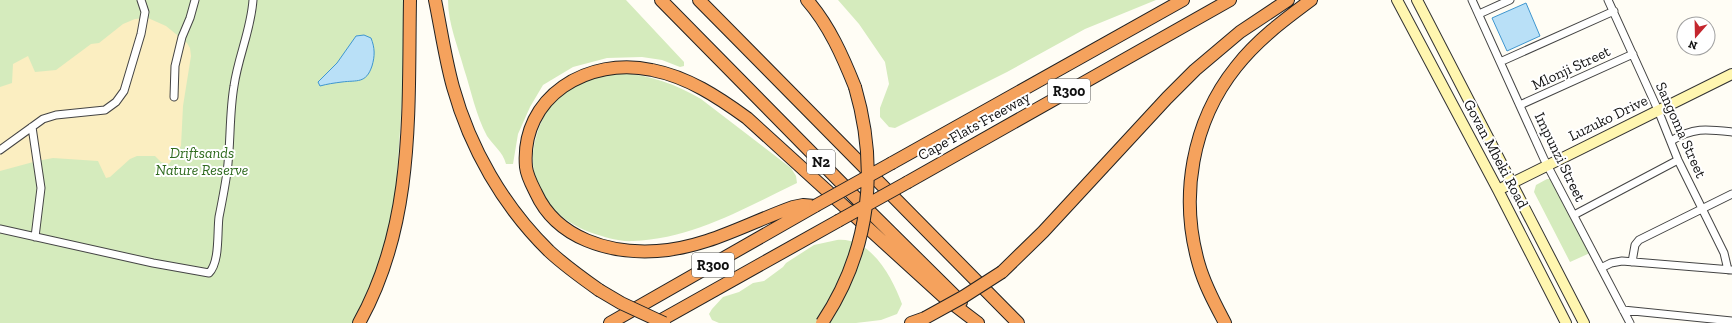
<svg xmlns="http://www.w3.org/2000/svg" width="1732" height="323" font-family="'Zilla Slab',serif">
  <rect width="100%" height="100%" fill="#fffdf5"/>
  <!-- green -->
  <path fill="#d5ebbd" d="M0,0H404V66L394,226L358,323H0Z
    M448,0H626L684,62V66L680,67L662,60L642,57L607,58L573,67L543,85L530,107L518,134L513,164H506C503,152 493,145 487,136C476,116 471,90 464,69C458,46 448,24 448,0Z
    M838,0H1156L1085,29L1007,72L895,128L889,127L880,117V108L889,84L885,62L859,24Z
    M621,73C650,75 676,84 701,99L791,168L796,176L797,183C745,208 692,239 633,241C619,242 605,237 592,233C549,217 522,180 537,134C541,120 549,105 560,95C576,81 600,75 621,73Z
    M1547,179H1552L1590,253L1570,262L1534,192L1536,185Z
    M837,240C871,237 892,277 902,304L897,314L881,320L856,323H719L712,320L709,314L712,309L723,297L739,292L753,283L764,281L783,267L786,263L814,245Z"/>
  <!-- sand -->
  <path fill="#fbeec1" d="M148,18L166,26L187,43L190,48L191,56L183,106L181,146L169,164L161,162L155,156H137L130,159L110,177L106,178L98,161L53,158L37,161L0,171V87L12,83L13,64L28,56L35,72L56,70L91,44L99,43L123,24L135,19Z"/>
  <!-- water -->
  <path fill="#b9e0f7" stroke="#3f96cf" d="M1526,3L1540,36L1507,51L1492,18Z
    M364,35L371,38C375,48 375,56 372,66C366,84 357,80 342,82C334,83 327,84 320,86L318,82L337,63L356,36Z"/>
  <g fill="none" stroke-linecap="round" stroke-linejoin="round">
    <!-- street casing -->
    <g stroke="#444" stroke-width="9">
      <path id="street" d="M1472,0L1544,159L1630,323
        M1608,0L1658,110L1678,160L1724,253L1728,270
        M1479,14L1510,0
        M1500,62L1614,11
        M174,97L175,66L182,37L190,18L195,0
        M1520,105L1633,54
        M32,127L41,188L35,237
        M1671,141C1693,127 1707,129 1732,132
        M0,150L43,119L56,115L105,110L116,102L124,91L141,34L145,12L141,0
        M1574,215L1678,160
        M0,229L153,263L209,273C220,262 217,233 219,217C222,202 225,187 227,172C231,144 229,115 234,86C238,57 251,30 253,0
        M1632,262L1635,245L1639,240L1732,194
        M1601,268L1611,263L1622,261L1732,270
        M1623,310L1732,321"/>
    </g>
    <!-- secondary casing -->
    <g stroke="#333" stroke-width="12">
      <path id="secondary" d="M1397,0L1498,190L1566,323
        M1417,0L1584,323
        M1498,190L1732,74"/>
    </g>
    <!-- highway casing -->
    <g stroke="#222" stroke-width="14">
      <path id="highway" d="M435,0C441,29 445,58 453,87C470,148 503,206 549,251C564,265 582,278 599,290
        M661,0L864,206L961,302
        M699,0L1018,323
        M807,0C829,25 843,57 855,87
        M892,163L1183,0
        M908,182L1230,0
        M815,206L803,205L793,207C748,223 706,248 657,251C610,254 557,239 536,193C532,185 527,176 526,167C520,96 589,56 652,70C688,77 718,97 747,118L945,298L978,323
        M1002,272L1043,232L1167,98L1195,70L1240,32L1288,0
        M359,323C415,223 408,111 410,0
        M610,323L815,206
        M656,323L838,221
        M911,323L925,318
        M1225,323C1215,304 1205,286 1199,265C1179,197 1192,122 1236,67C1257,40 1284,20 1311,0"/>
    </g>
    <!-- street -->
    <use href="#street" stroke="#fff" stroke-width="7"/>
    <!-- secondary -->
    <use href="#secondary" stroke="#fff6b0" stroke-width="10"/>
    <!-- highway -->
    <use href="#highway" stroke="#f5a25d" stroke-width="12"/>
    <!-- highway-bridge casing -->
    <g stroke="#222" stroke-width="14" stroke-linecap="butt">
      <path id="highway-bridge" d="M815,206L892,163
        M838,221L908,182
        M599,290L621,303L664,323
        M925,318L963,297L1002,272
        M822,323C870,251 879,169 855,87"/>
    </g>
    <!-- highway-bridge -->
    <use href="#highway-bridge" stroke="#f5a25d" stroke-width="12"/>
  </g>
  <g text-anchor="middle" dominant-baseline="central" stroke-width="4" stroke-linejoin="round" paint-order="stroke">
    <!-- shield labels -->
    <g fill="#fff" stroke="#585858" stroke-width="1">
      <rect x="1048" y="79" width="42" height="24" rx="3"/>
      <rect x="807" y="150" width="28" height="24" rx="3"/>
      <rect x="692" y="253" width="42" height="24" rx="3"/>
    </g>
    <g font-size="14" font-weight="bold" fill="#111">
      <text x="1069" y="91">R300</text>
      <text x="821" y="162">N2</text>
      <text x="713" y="265">R300</text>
    </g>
    <!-- street labels -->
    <g font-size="15" fill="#111" stroke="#fff">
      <text transform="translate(1571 68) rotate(-25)">Mlonji Street</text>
      <text transform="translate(1608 118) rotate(-26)">Luzuko Drive</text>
      <text transform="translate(974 126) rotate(-29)">Cape Flats Freeway</text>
      <text transform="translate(1681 130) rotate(66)">Sangoma Street</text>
      <text transform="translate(1496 154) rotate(62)">Govan Mbeki Road</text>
      <text transform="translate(1560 157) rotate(64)">Impunzi Street</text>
    </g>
    <!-- park labels -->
    <g font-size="15" font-style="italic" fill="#2f6b1f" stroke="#fff">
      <text x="202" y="153">Driftsands<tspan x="202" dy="17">Nature Reserve</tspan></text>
    </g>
  </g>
  <!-- north arrow -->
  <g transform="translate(1696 36) rotate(200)"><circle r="19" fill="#ffffff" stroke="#a0a0a0"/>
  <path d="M0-3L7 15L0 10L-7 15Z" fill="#c4262e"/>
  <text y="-6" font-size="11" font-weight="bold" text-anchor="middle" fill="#111111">N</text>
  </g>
</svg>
